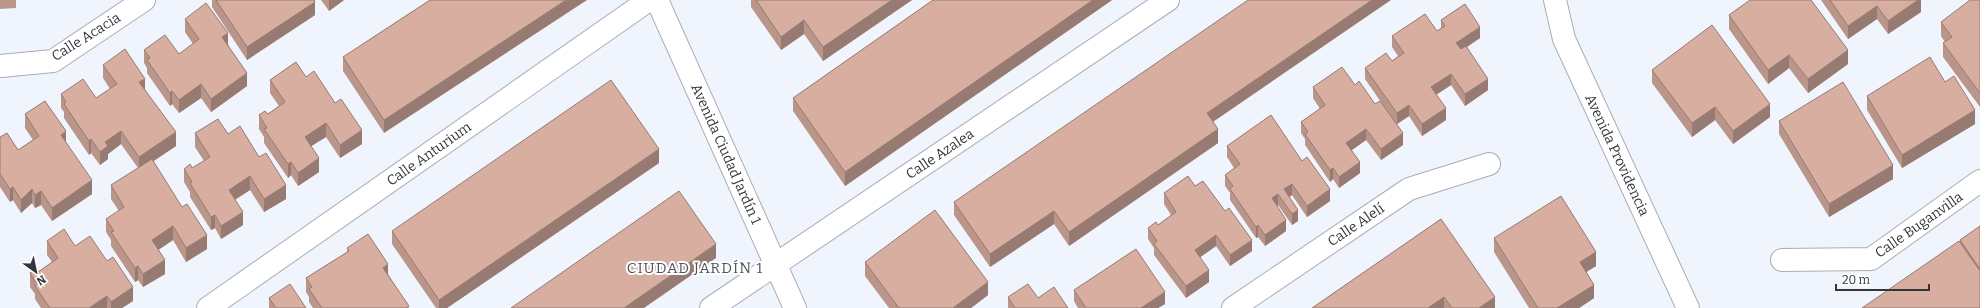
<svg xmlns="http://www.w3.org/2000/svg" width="1980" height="308" font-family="Bitter,serif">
  <rect width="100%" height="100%" fill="#f0f4fc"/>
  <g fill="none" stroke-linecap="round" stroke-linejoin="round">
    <!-- street casing -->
    <g stroke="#aaadb6" stroke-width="24">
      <path id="street" d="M657,0L795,308
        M1,66L53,61L144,0
        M1782,260L1871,259L1980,181
        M208,308L649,0
        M711,308L1168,0
        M1233,308L1409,189L1489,164"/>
    </g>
    <!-- secondary casing -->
    <g stroke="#aaadb6" stroke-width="24">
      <path id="secondary" d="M1555,0L1564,39L1688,308"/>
    </g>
    <!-- street -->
    <use href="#street" stroke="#fff" stroke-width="22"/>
    <!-- secondary -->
    <use href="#secondary" stroke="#fff" stroke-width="22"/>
  </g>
  <!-- wall -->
  <path fill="#ba968a" d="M0,0H16V8L0,9Z
    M212,0H314L315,15L247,60L212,7Z
    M321,0H344L329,11Z
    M430,0L384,133L343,71V57Z
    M751,0H912L823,61L804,34L781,50L751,7Z
    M933,0H1112L845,186L793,111V98Z
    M1821,0H1921V12L1888,34L1877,19L1848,39Z
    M1980,0V107L1943,57V43L1945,42L1941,36V22Z
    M1729,15L1848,64L1808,93L1789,68L1768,84L1729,29Z
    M185,19L228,44L247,86L211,112L201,98L179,113L172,104L170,106L147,73V68L144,63V50L179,54L193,44L185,32Z
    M1441,20L1480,38L1467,47L1488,90L1465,106L1451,85L1436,95L1446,120L1422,136L1409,116L1397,124L1403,145L1381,160L1366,140L1352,150L1360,173L1339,188L1333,179L1330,182L1305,145V139L1301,133V122L1320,109L1313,98V87L1355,85L1375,104L1392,118L1365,79V68L1392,61L1398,56L1392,47V36L1437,31L1441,28Z
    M103,65L145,90L176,146L153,161L207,249L186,262L173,240L158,250L165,274L143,287L138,280L135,282L111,246V240L106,232V219L119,211L111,199V185L138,168L121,144L108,154V159L100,165L91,153L89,155L64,118V112L61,108V94L96,98L110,89L103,78Z
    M1652,70L1770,117L1733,144L1715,120L1692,137L1652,83Z
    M306,77L362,144L340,158L326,137L311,146L319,172L298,186L291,175L288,178L264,143V137L259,129V115L268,114L279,106L270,93V80Z
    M1945,82L1975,124L1902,168L1867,110V96Z
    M25,114L66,142L92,194L52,221L41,205L35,208L32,203L21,213L13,200L10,202L0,187V137L18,150L33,140L25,128Z
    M1779,121L1893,179L1829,217L1779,134Z
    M1213,122L1218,143L1069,246L1054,224L990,267L954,215V202Z
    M195,133L228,134L286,199L264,212L250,190L235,200L243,225L221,239L215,228L211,230L190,197V192L184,182V169L192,168L204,161L195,147Z
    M1227,146L1330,201L1307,217L1292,195L1289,197L1298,221L1292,225L1278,205L1277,206L1286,231L1265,246L1258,237L1256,238L1230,200V193L1225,186V175L1234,168L1227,157Z
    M659,163L447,308H436L392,244V231Z
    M1195,186L1252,251L1230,266L1216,246L1200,257L1209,282L1186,298L1154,255V248L1148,239V228L1158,225L1171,215L1164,204V193Z
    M1441,219L1495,308H1312Z
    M1980,226V308L1960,243V240Z
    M1494,238L1596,266L1586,272L1594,298L1579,308H1529L1494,252Z
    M47,241L75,246L133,301L122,308H41L35,299V294L30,287V273L38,272L52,262L47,255Z
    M347,248L388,274L409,308H313L309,302V297L306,292V278L347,252Z
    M865,262L988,295L971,308H889L865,276Z
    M1074,290L1165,304L1158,308H1078L1074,301Z
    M1008,297L1038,298L1068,308H1008Z
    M269,298L306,308H269Z"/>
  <!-- shaded-wall -->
  <path fill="#977a71" d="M329,0H344L329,11Z
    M566,0H587L384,133V120Z
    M892,0H912L823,61V47Z
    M1093,0H1112L845,186V172Z
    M1372,0H1391L1207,126V113Z
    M1918,0H1921V12L1888,34V21Z
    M315,2V15L247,60V47Z
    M1877,6V19L1848,39V26Z
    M804,20V34L781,50V37Z
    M1480,27V38L1456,54V43Z
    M228,33V47L222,37Z
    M1848,50V64L1808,93V79Z
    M1789,55V68L1768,84V70Z
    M247,73V86L211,112V99Z
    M1451,74V85L1431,98V87Z
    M145,79V92L139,82Z
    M1488,79V90L1465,106V94Z
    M201,84V98L179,113V100Z
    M172,91V104L170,106V93Z
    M1770,104V117L1733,144V131Z
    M1409,105V116L1397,124V113Z
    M1715,107V120L1692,137V123Z
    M1446,108V120L1422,136V124Z
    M1975,110V124L1902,168V155Z
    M326,123V137L305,150V137Z
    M1218,129V143L1069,246V232Z
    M1366,129V140L1346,154V143Z
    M362,130V144L340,158V145Z
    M66,131V145L61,135Z
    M121,131V144L108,154V159L100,165V152L105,142Z
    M176,132V146L139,171V157Z
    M1403,133V145L1381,160V149Z
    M91,139V153L89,155V141Z
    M659,149V163L447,308H439V300Z
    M319,158V172L298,186V173Z
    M291,162V175L288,178V164Z
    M1360,162V173L1339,188V177Z
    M1893,165V179L1829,217V204Z
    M1333,168V179L1330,182V170Z
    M250,176V190L229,203V190Z
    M92,180V194L52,221V208Z
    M1292,184V195L1284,201V189Z
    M286,185V199L264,212V199Z
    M13,187V200L10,202V189Z
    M32,189V203L21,213V200Z
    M1330,189V201L1307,217V206Z
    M41,191V205L35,208V195Z
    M1278,194V205L1272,209V198Z
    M1298,210V221L1292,225V214Z
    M1054,211V224L990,267V254Z
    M243,212V225L221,239V226Z
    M215,215V228L211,230V217Z
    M1286,220V231L1265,246V235Z
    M1258,225V237L1256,238V227Z
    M173,226V240L152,254V240Z
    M207,235V249L186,262V248Z
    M1216,235V246L1195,261V250Z
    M1252,240V251L1230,266V255Z
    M716,244V258L644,308H624Z
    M1596,252V266L1580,276V262Z
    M165,260V274L143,287V274Z
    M388,264V277L383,268Z
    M138,266V280L135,282V268Z
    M1209,270V282L1186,298V286Z
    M988,282V295L971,308H953Z
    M1594,285V298L1579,308H1557Z
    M133,287V301L122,308H111V302Z
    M1165,292V304L1158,308H1141Z
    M107,296V308H89Z
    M1444,297V308H1428Z
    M1495,297V308H1479Z"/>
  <!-- building -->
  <path fill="#d8aea1" stroke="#977a71" d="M216,0H314L315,2L247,47Z
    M430,0H566L384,120L343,57Z
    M756,0H892L823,47L804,20L781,37Z
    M933,0H1093L845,172L793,98Z
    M1248,0H1372L1207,113L1218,129L1069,232L1054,211L990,254L954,202Z
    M1750,0H1811L1848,50L1808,79L1789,55L1768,70L1729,15Z
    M1830,0H1918L1888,21L1877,6L1848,26Z
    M1970,0H1980V93L1943,43L1952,37L1941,22Z
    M206,3L228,33L222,37L247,73L211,99L201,84L179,100L172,91L170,93L147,60L150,58L144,50L165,35L179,54L199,39L185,19Z
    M1465,4L1480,27L1456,43L1461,49L1466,46L1488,79L1465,94L1451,74L1431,87L1446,108L1422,124L1409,105L1397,113L1365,68L1386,53L1392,61L1404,53L1392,36L1425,14L1437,31L1445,26L1441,20Z
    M1712,25L1770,104L1733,131L1715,107L1692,123L1652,70Z
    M125,49L145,79L139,82L176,132L139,157L121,131L105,142L108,146L100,152L91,139L89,141L64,104L66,102L61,94L83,79L96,98L117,84L103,65Z
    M1930,57L1945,82L1954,76L1975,110L1902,155L1867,96Z
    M296,62L306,77L314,71L335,103L341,99L362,130L340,145L326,123L305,137L319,158L298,173L291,162L288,164L264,129L267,128L259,115L265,111L268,114L285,102L270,80Z
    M1342,67L1355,85L1359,81L1375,104L1380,101L1403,133L1381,149L1366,129L1346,143L1360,162L1339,177L1333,168L1330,170L1305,134L1308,132L1301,122L1325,105L1313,87Z
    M611,80L659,149L439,300L392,231Z
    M1843,82L1893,165L1829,204L1779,121Z
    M45,101L66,131L61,135L92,180L52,208L41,191L35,195L32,189L21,200L13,187L10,189L0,174V137L7,133L18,150L39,136L25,114Z
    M1271,115L1302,161L1307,157L1330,189L1307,206L1292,184L1284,189L1298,210L1292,214L1278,194L1272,198L1286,220L1265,235L1258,225L1256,227L1230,189L1233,186L1225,175L1240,164L1227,146Z
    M218,119L228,134L240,126L259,157L266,153L286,185L264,199L250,176L229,190L243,212L221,226L215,215L211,217L190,183L192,182L184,169L190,164L192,168L210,157L195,133Z
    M152,159L182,207L187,204L207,235L186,248L173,226L152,240L165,260L143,274L138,266L135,268L111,232L114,231L106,219L124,207L111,185Z
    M1188,176L1195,186L1203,181L1225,211L1229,208L1252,240L1230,255L1216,235L1195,250L1209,270L1186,286L1154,244L1157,241L1148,228L1156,222L1158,225L1176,212L1164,193Z
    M679,191L716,244L624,308H511Z
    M1561,196L1596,252L1580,262L1594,285L1557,308H1538L1494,238Z
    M935,210L988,282L953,308H899L865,262Z
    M1441,219L1495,297L1479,308H1452L1444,297L1428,308H1312Z
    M1980,226V269L1960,240Z
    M64,229L75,246L90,236L107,261L113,257L133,287L111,302L107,296L89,308H50L35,286L37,284L30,273L36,269L38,272L58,258L47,241Z
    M368,234L388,264L383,268L409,306L406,308H322L309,289L312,287L306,278L349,251L347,248Z
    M1959,241L1980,271V308H1862Z
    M1136,249L1165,292L1141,308H1086L1074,290Z
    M290,284L306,308H276L269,298Z
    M1028,284L1038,298L1054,287L1068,308H1015L1008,297Z"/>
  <g text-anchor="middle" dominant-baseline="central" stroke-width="4" stroke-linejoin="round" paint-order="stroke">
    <!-- street labels -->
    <g font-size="14" fill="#333538" stroke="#fff">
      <text transform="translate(86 37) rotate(-32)">Calle Acacia</text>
      <text transform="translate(429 154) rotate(-35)">Calle Anturium</text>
      <text transform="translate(726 154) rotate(66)">Avenida Ciudad Jardín 1</text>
      <text transform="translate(940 154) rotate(-34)">Calle Azalea</text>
      <text transform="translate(1617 155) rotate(65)">Avenida Providencia</text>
      <text transform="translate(1356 225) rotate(-34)">Calle Alelí</text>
      <text transform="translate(1919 225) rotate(-35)">Calle Buganvilla</text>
    </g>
    <!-- neighbourhood labels -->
    <g font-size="15" letter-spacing="1" fill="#52555d" stroke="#fff">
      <text x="695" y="268">CIUDAD JARDÍN 1</text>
    </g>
  </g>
  <!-- north arrow -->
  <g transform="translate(36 272) rotate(147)" stroke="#ffffff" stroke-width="3" paint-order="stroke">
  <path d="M0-3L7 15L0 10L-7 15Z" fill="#333538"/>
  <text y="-6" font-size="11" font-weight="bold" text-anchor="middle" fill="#333538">N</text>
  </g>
  <!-- scale -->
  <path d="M1836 284v6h93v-6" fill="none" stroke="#333538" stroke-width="2"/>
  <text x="1842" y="284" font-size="12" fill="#333538" stroke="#ffffff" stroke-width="3" paint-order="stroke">20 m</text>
</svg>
